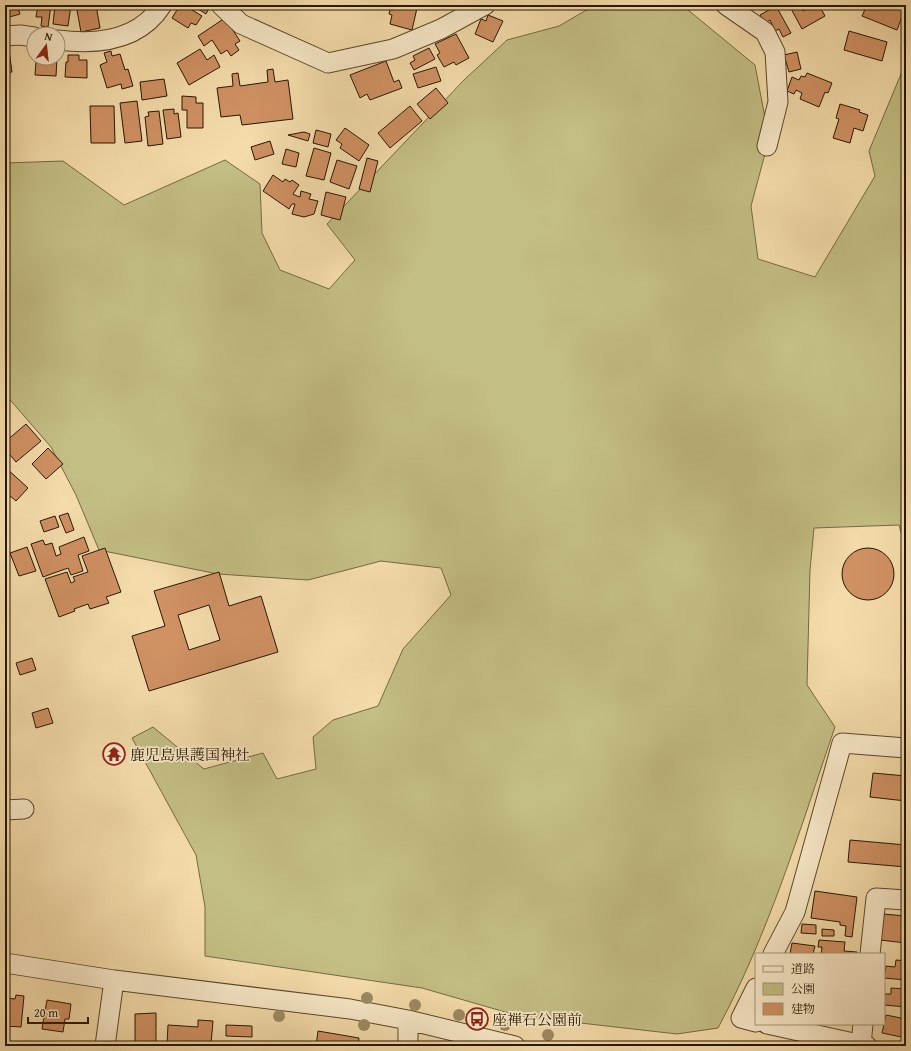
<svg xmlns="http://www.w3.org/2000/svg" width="911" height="1051" font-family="'Gentium Book Plus','Noto Serif JP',serif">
  <rect width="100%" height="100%" fill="#f4dcaa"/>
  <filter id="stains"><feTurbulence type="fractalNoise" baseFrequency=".005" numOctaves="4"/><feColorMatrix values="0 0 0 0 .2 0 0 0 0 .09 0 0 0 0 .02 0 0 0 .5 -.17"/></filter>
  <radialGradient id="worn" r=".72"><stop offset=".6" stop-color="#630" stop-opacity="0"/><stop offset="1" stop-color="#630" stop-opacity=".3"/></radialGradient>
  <!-- green -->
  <path fill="#c3be84" stroke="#746a42" d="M595,5H682L755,65L769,139L751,206L758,259L815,277L875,176L869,151L901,74L906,67V550L899,525L814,528L810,570L807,685L835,727C800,829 769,933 718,1028L677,1034L519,1016L422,988L205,956V907L196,855L132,738L153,727L204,769L263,753L277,779L316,769L313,737L333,720L378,706L403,649L451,595L441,568L381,561L308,580L218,574L99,550L76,495L51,447L5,394V163L63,161L124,205L225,160L260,184L262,233L280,270L329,289L355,260L327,224L464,80L507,40L559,26Z"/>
  <!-- building -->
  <path fill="#d09163" stroke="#261701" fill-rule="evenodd" d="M11,5H17L20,14L6,18L5,7Z
    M38,5H51L48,27L41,26L42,17H36Z
    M55,5H71L68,26L53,24Z
    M76,5H96L100,28L81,32Z
    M103,5H122L105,10Z
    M180,5H184L202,16L196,25L191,23L188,28L172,18Z
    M192,5H208L210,6L206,14Z
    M391,5H407L417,8L412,30L390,24L392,15L389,14Z
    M789,5H800L803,11L813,5H819L825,16L802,29Z
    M867,5L906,6L897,30L862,16Z
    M776,6L791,33L783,37L779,29L775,31L770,20L765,23L760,15Z
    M488,15L503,21L493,42L475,34L481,19L486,21Z
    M225,18L240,41L235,44L239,50L231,56L227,50L221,54L212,40L204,46L198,36Z
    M849,31L887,42L882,61L844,50Z
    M456,34L469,58L456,65L454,62L444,67L437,55L440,53L435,44Z
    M429,48L435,59L414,70L410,63L415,60L413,56Z
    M200,49L207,60L214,55L220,67L189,85L177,63Z
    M9,50L12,72L5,73V51Z
    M111,51L112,56L120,54L125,70L128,69L133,86L122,89L121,84L107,88L100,65L107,62L104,53Z
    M797,52L801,69L789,72L784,55Z
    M68,55H79V60H87V78L65,77L66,62H68Z
    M38,58H57L56,76L35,75L36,61H38Z
    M386,61L394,82L399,80L402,88L370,100L367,94L360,98L350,75Z
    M436,67L441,81L418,88L413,74Z
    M273,69L275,82L288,80L293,119L242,125L240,115L221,117L217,88L233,86L232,74L238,73L240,86L268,82L267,70Z
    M807,73L832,83L828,93L825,92L819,107L800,99L802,93L796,90L794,94L787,91L792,77L799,80L801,76L805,77Z
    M164,79L167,96L142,100L140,82Z
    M436,88L448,103L430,119L417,104Z
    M182,96L196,97V103H203V128H187V110H182Z
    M137,101L142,141L125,143L120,103Z
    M840,104L860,110L859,112L868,115L863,131L854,128L850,143L833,138L839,119L836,118Z
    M90,106H114L115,143H91Z
    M410,106L422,121L390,148L378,133Z
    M174,109V114L178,113L181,137L167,139L163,110Z
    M159,111L163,144L148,146L145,117L149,116L148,112Z
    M345,128L369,145L359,161L340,148L342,144L336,140Z
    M316,130L331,134L328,147L313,143Z
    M304,132L310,134L308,141L288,135Z
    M270,141L274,154L255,160L251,147Z
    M314,148L331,153L324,180L306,176Z
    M286,149L299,153L296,167L282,164Z
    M367,158L378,161L370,192L359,189Z
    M337,160L357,166L349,189L330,182Z
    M273,175L283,182L285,179L290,182L292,180L299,185L293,194L297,196L300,197L301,191L311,194L309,199L318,201L314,214L304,217L292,214L295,204H292L289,209L263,191Z
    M326,192L346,197L340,220L321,215Z
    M26,424L41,441L16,462L5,449V442Z
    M48,448L63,464L46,479L32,464Z
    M5,467L28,488L16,501L9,495L6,499L5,497Z
    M68,513L74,530L66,533L59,516Z
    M55,516L59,527L44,532L40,521Z
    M84,537L89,551L78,555L83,571L71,575L68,568L43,577L31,544L43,540L45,545L52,543L56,556L61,554L59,547Z
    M27,547L36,571L19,576L10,553Z
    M105,548L121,592L106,597L109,603L90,609L88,604L74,609L75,611L59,617L45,579L67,572L71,583L75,581L73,577L88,572L82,556Z
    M842 574a26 26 0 1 1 52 0a26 26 0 1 1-52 0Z
    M219,572L229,606L261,596L278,652L149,691L132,636L165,626L154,591ZM209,605L220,640L189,650L178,615Z
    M32,658L36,670L20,675L16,663Z
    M48,708L53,723L36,728L32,713Z
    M873,773L906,776V801L870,797Z
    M850,840L906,845V867L848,862Z
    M815,891L857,897L852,937L845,936L846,926L840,925V922L811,918Z
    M883,914L906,916V943L880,940Z
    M802,924L816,925V934L801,933Z
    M822,929L834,930V936H822Z
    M819,940L845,942L844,951L857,952V954H821L822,947H818Z
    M792,943L815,946L813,954H790Z
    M896,960L906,961V980L884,978L886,966L895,967Z
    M891,988L906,989V1007L884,1005V994H891Z
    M16,995L24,996L21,1027L5,1026V998L15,999Z
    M47,1000L71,1004L69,1019H65L63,1032L42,1029Z
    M156,1013V1046H135V1014Z
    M886,1015L906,1019V1038L882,1033Z
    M198,1020L213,1021L211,1044L198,1043V1046L167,1044L168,1025L198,1027Z
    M226,1025L252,1026V1037L226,1036Z
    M318,1031L359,1038L358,1046H316Z"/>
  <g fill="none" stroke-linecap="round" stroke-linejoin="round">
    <!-- minor casing -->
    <g stroke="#5a482b" stroke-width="21">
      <path id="minor" d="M221,5L241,24L328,63L393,49L441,29L485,5
        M726,5L765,32L775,52L778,102L767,146
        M5,36L20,35L34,37
        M58,40C97,45 139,41 162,5
        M5,810L24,809
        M773,954L795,912L842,743L906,748
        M870,954L876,898L906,900
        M5,963L114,980L350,1009L408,1020L515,1046
        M756,988L741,1018L756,1022
        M767,1024L867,1046
        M861,1045L863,1024
        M105,1046L114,980
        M408,1046V1020"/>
    </g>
    <!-- minor -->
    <use href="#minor" stroke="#f8e8c8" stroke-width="19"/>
  </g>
  <!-- trees -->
  <g fill="#9d8b62">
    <circle cx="367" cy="998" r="6"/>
    <circle cx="415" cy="1005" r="6"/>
    <circle cx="459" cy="1015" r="6"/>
    <circle cx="279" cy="1016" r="6"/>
    <circle cx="364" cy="1025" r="6"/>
    <circle cx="505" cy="1025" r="6"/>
    <circle cx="548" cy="1035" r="6"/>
  </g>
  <!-- icons -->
  <defs>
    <g id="temple-ring" transform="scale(1.15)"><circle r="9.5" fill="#f8e8c8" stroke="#8f2418" stroke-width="1.5"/><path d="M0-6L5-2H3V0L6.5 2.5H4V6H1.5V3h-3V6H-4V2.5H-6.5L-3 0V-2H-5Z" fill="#8f2418"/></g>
    <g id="bus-ring" transform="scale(1.15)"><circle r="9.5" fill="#f8e8c8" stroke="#8f2418" stroke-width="1.5"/><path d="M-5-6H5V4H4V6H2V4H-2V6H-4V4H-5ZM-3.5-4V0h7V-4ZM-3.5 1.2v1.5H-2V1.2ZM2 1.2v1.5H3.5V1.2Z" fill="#8f2418"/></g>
  </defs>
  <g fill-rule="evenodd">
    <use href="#temple-ring" x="114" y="754"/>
    <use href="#bus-ring" x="477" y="1019"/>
  </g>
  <g text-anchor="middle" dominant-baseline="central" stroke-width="3.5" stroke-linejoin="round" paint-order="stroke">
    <!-- poi labels -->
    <g font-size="15" fill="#261701" stroke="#f8e8c8" text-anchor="start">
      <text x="130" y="754">鹿児島県護国神社</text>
      <text x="492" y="1019">座禅石公園前</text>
    </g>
  </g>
  <!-- margin -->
  <rect width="911" height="1051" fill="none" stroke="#f4dcaa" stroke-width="20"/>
  <rect x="6" y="6" width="899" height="1039" fill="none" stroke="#261701" stroke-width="2"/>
  <rect x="10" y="10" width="891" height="1031" fill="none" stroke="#261701"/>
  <!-- legend -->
  <rect x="755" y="953" width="130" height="72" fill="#f8e8c8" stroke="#a49478"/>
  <rect x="763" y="966" width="20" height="6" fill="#f8e8c8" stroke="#a49478"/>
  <text x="791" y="973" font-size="12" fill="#261701">道路</text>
  <rect x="763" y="983" width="20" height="12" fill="#c3be84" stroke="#a49478"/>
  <text x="791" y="993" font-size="12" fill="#261701">公園</text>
  <rect x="763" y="1003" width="20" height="12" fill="#d09163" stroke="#a49478"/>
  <text x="791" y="1013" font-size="12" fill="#261701">建物</text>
  <!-- north arrow -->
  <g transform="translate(46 46) rotate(15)"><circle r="19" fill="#f8e8c8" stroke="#a49478"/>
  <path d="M0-3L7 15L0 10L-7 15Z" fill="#8f2418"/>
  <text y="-6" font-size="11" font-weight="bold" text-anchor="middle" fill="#261701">N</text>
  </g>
  <!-- scale -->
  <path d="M28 1017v6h60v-6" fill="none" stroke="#261701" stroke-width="2"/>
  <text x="34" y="1017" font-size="12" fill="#261701" stroke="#f8e8c8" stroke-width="3" paint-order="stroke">20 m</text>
  <rect width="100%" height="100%" filter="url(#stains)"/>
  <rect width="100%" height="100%" fill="url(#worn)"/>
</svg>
